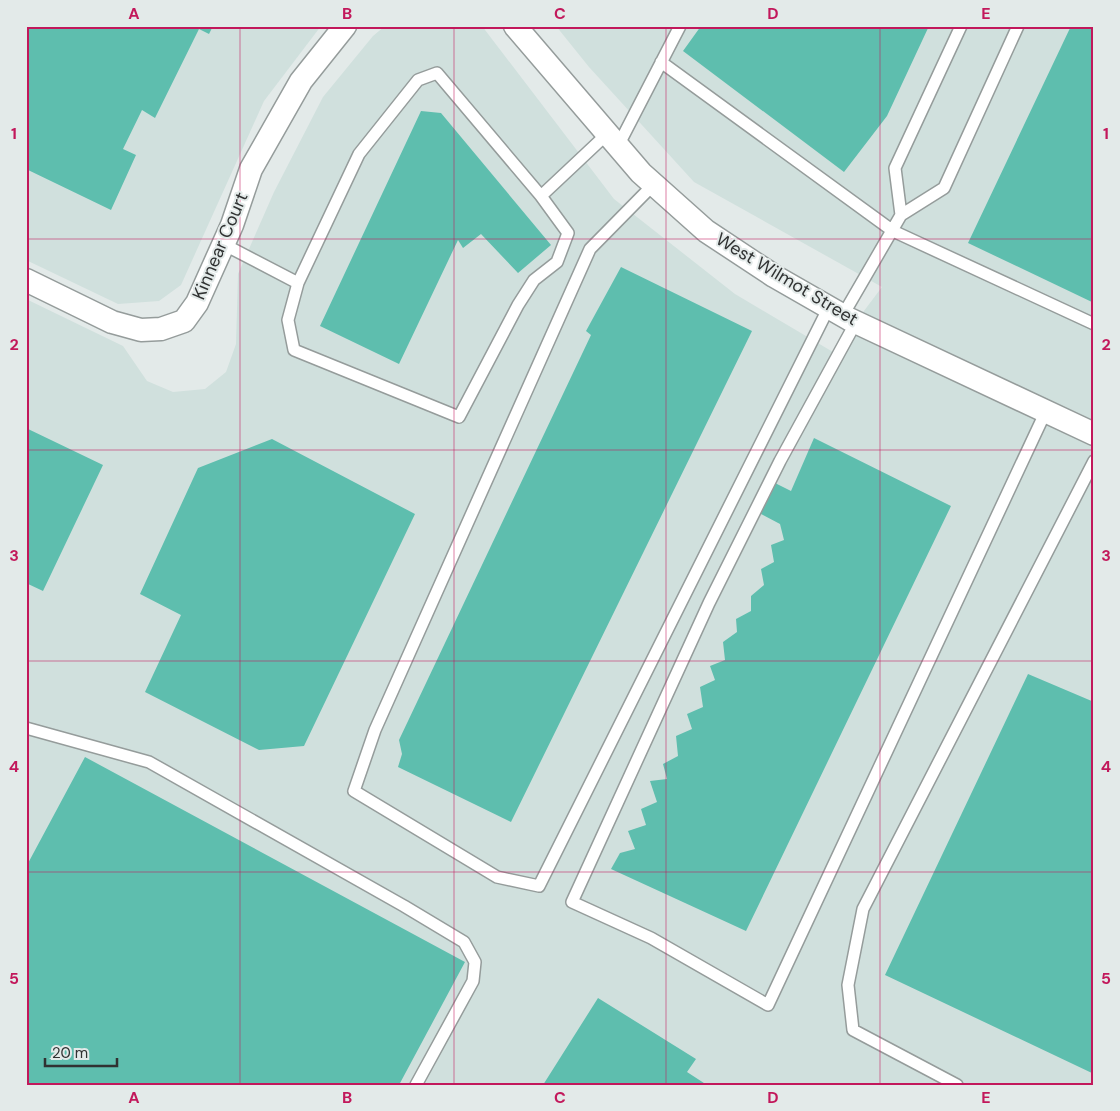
<svg xmlns="http://www.w3.org/2000/svg" width="1120" height="1111" font-family="'DM Sans',sans-serif">
  <rect width="100%" height="100%" fill="#e3eae9"/>
  <!-- built -->
  <path fill="#d0e0dd" d="M26,26H321L264,101L181,285L159,301L118,304L26,260Z
    M385,26H482L614,199L735,294L833,352L882,287L694,182L589,67L556,26H1094V1085H26V299L123,346L147,381L173,392L205,389L226,372L236,344L238,274L274,192L323,97L373,36Z"/>
  <!-- building -->
  <path fill="#5ebeae" d="M26,26H213L209,34L199,29L155,118L142,110L123,149L136,155L111,210L26,169Z
    M701,26H929L887,116L844,172L683,51Z
    M1071,26H1094V303L968,243Z
    M421,111L441,113L551,245L518,273L481,234L463,248L458,240L399,364L320,326Z
    M621,267L752,331L511,822L398,767L402,754L399,740L591,335L586,331Z
    M26,428L103,465L43,591L26,583Z
    M814,438L951,506L746,931L611,869L620,853L635,849L628,831L646,825L641,809L657,802L650,781L667,779L663,764L678,756L676,736L692,729L687,714L703,707L700,687L715,680L710,666L725,660L723,642L737,632L736,619L751,611V596L764,585L761,569L774,562L771,545L784,540L780,524L759,513L773,482L791,491Z
    M272,439L415,514L304,746L259,750L145,692L181,615L140,594L198,468Z
    M1028,674L1094,702V1074L885,975Z
    M85,757L465,962L399,1085H26V867Z
    M598,998L696,1059L687,1072L707,1085H543Z"/>
  <g fill="none" stroke-linecap="round" stroke-linejoin="round">
    <!-- service casing -->
    <g stroke="#959c9b" stroke-width="14">
      <path id="service" d="M661,62L893,231L1094,324
        M618,146L680,26
        M654,184L590,249L375,730L354,791L497,877L539,886L829,307
        M901,215L895,168L961,26
        M223,244L298,283L359,154L418,80L437,73L541,196L607,134
        M298,283L288,320L294,350L459,417L518,305L534,280L557,262L568,233L541,196
        M843,315L901,215L944,188L1018,26
        M856,322L780,461L709,603L572,902L651,938L768,1005L1046,411
        M26,728L149,762L404,906L464,942L475,962L473,981L416,1085
        M957,1085L853,1030L848,985L863,909L1094,461"/>
    </g>
    <!-- minor casing -->
    <g stroke="#959c9b" stroke-width="25">
      <path id="minor" d="M515,26L641,173L706,231L774,276L849,319L1094,434
        M26,280L112,322L141,330L161,329L184,321L197,303L232,225L251,169L301,81L345,26"/>
    </g>
    <!-- service -->
    <use href="#service" stroke="#fff" stroke-width="11"/>
    <!-- minor -->
    <use href="#minor" stroke="#fff" stroke-width="22"/>
  </g>
  <!-- grid -->
  <path fill="none" stroke="#c2185b" stroke-width="1" stroke-opacity="0.55" d="M240,26V1085M454,26V1085M666,26V1085M880,26V1085M26,239H1094M26,450H1094M26,661H1094M26,872H1094"/>
  <g text-anchor="middle" dominant-baseline="central" stroke-width="4" stroke-linejoin="round" paint-order="stroke">
    <!-- street labels -->
    <g font-size="18" fill="#303232" stroke="#e3eae9">
      <text transform="translate(220 246) rotate(-67)">Kinnear Court</text>
      <text transform="translate(787 279) rotate(31)">West Wilmot Street</text>
    </g>
  </g>
  <!-- border -->
  <rect width="1120" height="1111" fill="none" stroke="#e3eae9" stroke-width="55"/>
  <!-- scale -->
  <path d="M45 1058v8h72v-8" fill="none" stroke="#303232" stroke-width="2.5"/>
  <text x="52" y="1058" font-size="15" fill="#303232" stroke="#e3eae9" stroke-width="4" paint-order="stroke">20 m</text>
  <rect x="28" y="28" width="1064" height="1056" fill="none" stroke="#c2185b" stroke-width="2"/>
  <g font-size="16" text-anchor="middle" font-weight="bold" fill="#c2185b">
    <text x="134" y="19">A</text>
    <text x="347" y="19">B</text>
    <text x="560" y="19">C</text>
    <text x="773" y="19">D</text>
    <text x="986" y="19">E</text>
    <text x="14" y="139">1</text>
    <text x="1106" y="139">1</text>
    <text x="14" y="350">2</text>
    <text x="1106" y="350">2</text>
    <text x="14" y="561">3</text>
    <text x="1106" y="561">3</text>
    <text x="14" y="772">4</text>
    <text x="1106" y="772">4</text>
    <text x="14" y="984">5</text>
    <text x="1106" y="984">5</text>
    <text x="134" y="1103">A</text>
    <text x="347" y="1103">B</text>
    <text x="560" y="1103">C</text>
    <text x="773" y="1103">D</text>
    <text x="986" y="1103">E</text>
  </g>
</svg>
